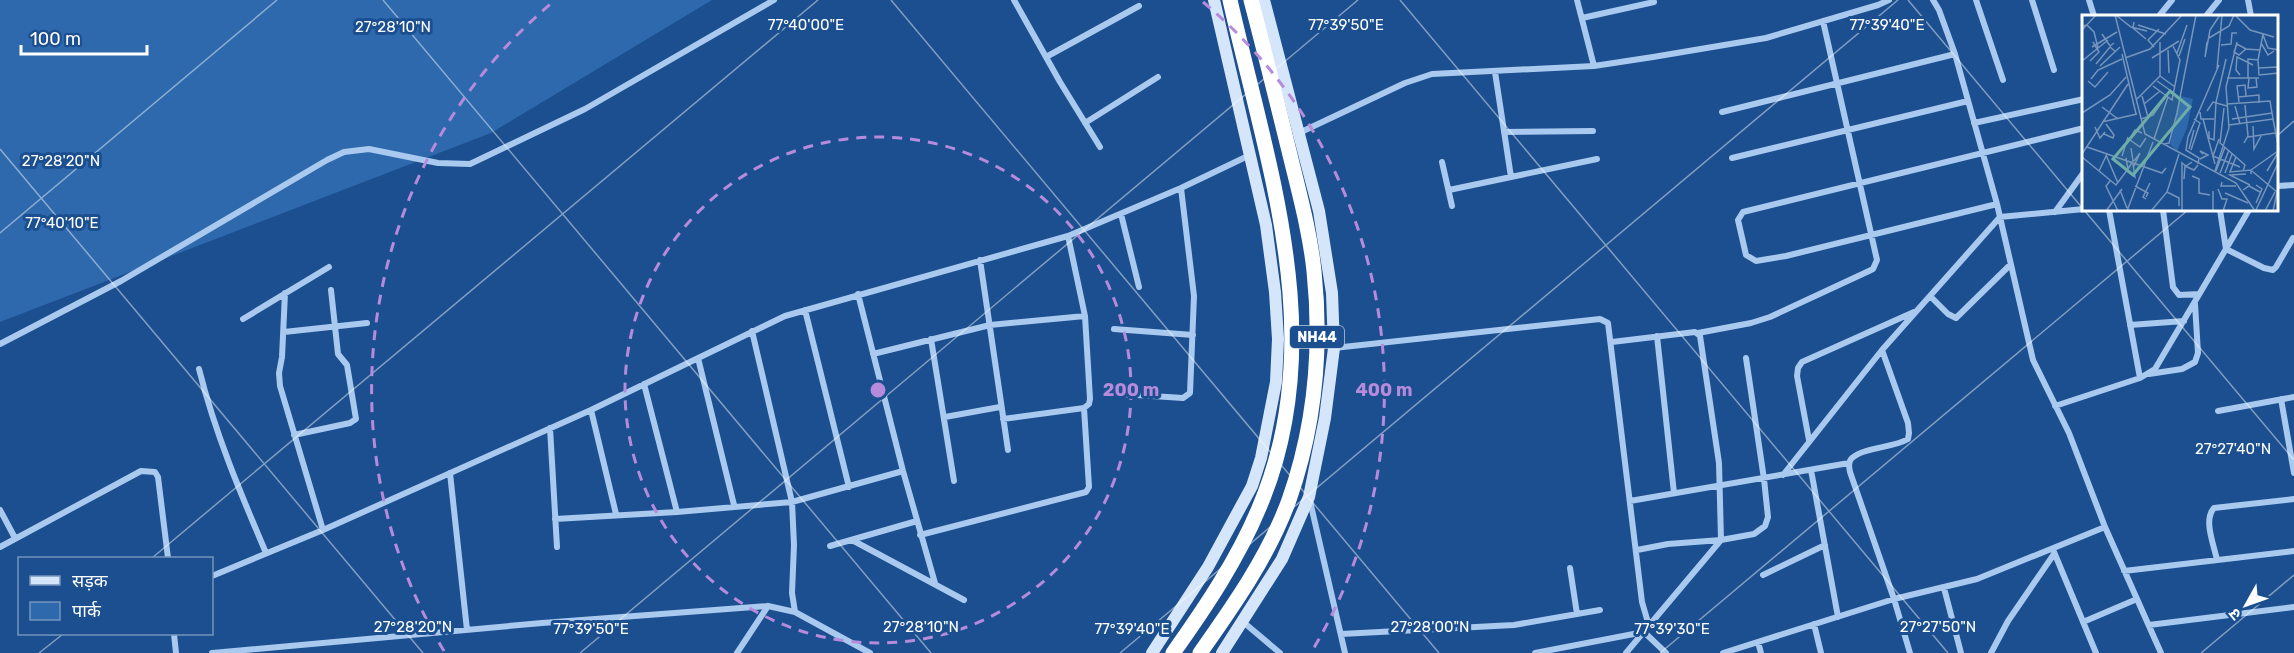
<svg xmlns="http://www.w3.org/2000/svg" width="2294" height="653" font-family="Rubik,'Noto Sans Devanagari',sans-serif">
  <rect width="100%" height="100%" fill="#1b4f8f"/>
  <!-- green -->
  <path fill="#2e69ad" d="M0,0H712L491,133L0,322Z"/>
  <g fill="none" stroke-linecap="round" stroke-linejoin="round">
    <!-- street -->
    <path stroke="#a9c9ee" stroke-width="6" d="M1014,0L1060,82L1100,147
      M1577,0L1594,66
      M1933,0L1939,10L1955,54L1997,204L2033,360L2069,433L2105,527L2161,653
      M1976,0L2003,80
      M2032,0L2054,70
      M2089,0L2094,16
      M2248,0L2251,16
      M2159,16L2172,0
      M2206,16L2219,0
      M1582,18L1654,2
      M1046,57L1139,6
      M1495,72L1511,177
      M1722,112L1955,54
      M1085,123L1158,77
      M1974,123L2084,99
      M1504,132L1593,131
      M1299,133L1405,83L1432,74L1594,66L1653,57L1766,38L1878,5L1889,0
      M1732,158L1968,101
      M1442,162L1452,206
      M2278,186L2294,185
      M1449,190L1597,159
      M1997,204L1786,256L1756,261L1746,255L1738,220L1743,212L2084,128
      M2109,210L2140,378
      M2163,210L2173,287L2179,295L2199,294
      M2220,210L2226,249L2264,268L2273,270L2276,267L2293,238
      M2055,212L2084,172
      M1121,214L1139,287
      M980,260L1008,450
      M285,293L282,357L279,373L280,386L323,530
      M858,294L903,471L935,583
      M1930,296L1948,314L1956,318L2010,265
      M805,310L849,487
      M243,319L329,267
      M2130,325L2184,321
      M1114,329L1193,335
      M752,331L792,502L794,545L792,593L795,612
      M284,332L367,323
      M1698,333L1751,323L1770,317L1869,271L1873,269L1877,260L1823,21
      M1657,336L1674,493
      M931,339L954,481
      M1612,342L1695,332L1700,336L1719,463L1721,540L1626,653
      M0,344L121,281L327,160L344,152L369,149L438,163L470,164L585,109L774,0
      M1334,348L1600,319L1608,323L1642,602L1649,626
      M1882,350L1908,423L1909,433L1908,439C1893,448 1865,447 1852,458C1848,462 1849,467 1850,472L1894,599L1910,653
      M873,354L990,325L1085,316
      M698,358L734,505
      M199,369C215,433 240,492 266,553
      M2149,374L2182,369L2195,362L2198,353L2195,304
      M644,384L677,512
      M1121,394L1183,398L1190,393L1194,296L1181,188
      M2281,399L2294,473
      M2055,406L2140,378L2155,369L2249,210
      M591,410L616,514
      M2218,411L2294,397
      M945,417L1000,407
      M1003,419L1084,408L1089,404L1090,399L1085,316L1068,236
      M550,428L557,547
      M294,435L350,423L356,419L347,365L338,354L331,290
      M1809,440L1797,376L1798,368L1802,362L1914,312
      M1811,470L1838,617
      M450,473L467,630
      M1783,475L1882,350L2000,217L2084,209
      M1310,501L1345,653
      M1630,501L1849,463
      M0,510L15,538
      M555,519L677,512L792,502L903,471
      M920,535L1086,492L1089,487L1084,408
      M852,540L964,600
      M830,546L917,521
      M0,547L141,471L155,472L158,477L168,558
      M1637,550L1668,544L1721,540L1754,534L1765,526L1768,517L1764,479L1746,358
      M2054,552L2096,653
      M2217,560C2214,545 2203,520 2214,508L2294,499
      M1570,568L1577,614
      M2124,571L2294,551
      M1763,575L1825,545
      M212,576L323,530L591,410L785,316L1068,236L1181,188L1250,155
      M1944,588L1961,653
      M1242,621L1280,653
      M2083,622L2137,599
      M1814,624L1821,653
      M2149,625L2294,607
      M174,634L176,653
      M1341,634L1514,625L1600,610
      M1758,642L1761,653
      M212,653L542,623L768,606L795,612L870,653
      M737,653L768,606
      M1535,653L1644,632L1666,653
      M1723,653L1894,599L1977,579L2105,527
      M1991,653L2008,621L2054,554"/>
    <!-- secondary -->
    <path stroke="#d6e6fa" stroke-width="12" d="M1152,653L1208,567L1252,486L1261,458L1276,382L1278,339L1275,292L1266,225L1214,0
      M1222,653L1282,559L1309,497L1325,418L1334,348L1332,293L1319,211L1264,0"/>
    <!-- highway -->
    <path stroke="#fff" stroke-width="15" d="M1173,653C1205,608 1238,559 1259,508C1331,340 1268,168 1230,0
      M1200,653C1234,605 1269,555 1289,500C1315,426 1322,348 1314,271C1310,233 1300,196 1291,159C1278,106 1265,53 1251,0"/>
  </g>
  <!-- ticks -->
  <path fill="none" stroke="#fff" stroke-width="1.5" stroke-opacity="0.45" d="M383,0L931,653M891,0L1439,653M1400,0L1948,653M1908,0L2084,210M2278,135L2294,121M0,149L423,653M2084,210L2294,460M0,233L277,0M152,558L818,0M39,653L63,634M580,653L1358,0M1120,653L1898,0M1660,653L2188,210M2201,653L2294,575"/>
  <!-- distance rings -->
  <g fill="none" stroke="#b68bdc" stroke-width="3" stroke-dasharray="10 8">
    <circle cx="878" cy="390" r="253"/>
    <path d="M444 651A506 506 0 0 1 553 2M1203 2A506 506 0 0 1 1312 651"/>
  </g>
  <g text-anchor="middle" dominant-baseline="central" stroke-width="6" stroke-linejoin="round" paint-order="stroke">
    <!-- shield labels -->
    <rect fill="#1b4f8f" stroke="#bbcadd" stroke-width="1.5" x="1290" y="326" width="54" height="22" rx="4.5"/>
    <g font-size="14" font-weight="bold" fill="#fff">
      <text x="1317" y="337">NH44</text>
    </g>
  </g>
  <!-- overview -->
  <g transform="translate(2082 15)">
    <rect width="196" height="196" fill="#1b4f8f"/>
    <path d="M99,81L111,84L105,113L95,136L88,129Z" fill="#2e69ad"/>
    <path fill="none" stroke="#7695bc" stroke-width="1.5" d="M33,0L63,119L154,168L173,196M153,0L168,15L192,22M35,1L49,12L65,16M52,7L51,13L64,24M56,10L84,19M0,11L5,10L12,17L16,33M0,15L14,0M20,19L28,31L32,28M181,20L186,33L197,35M127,23L147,11L152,0M125,27L123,42L128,15L138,0M179,28L186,40L192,36M139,30L149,29L150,18H155M10,32L35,17M72,32L66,25L77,14M164,34L155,29L152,37L157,40L164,34L178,35M86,35L87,58M95,38L105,10M40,39L54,99M97,41L103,24M43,43L68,34L100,0M70,43L97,26M176,45L177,60L197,58M0,46L26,25M8,46L17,37L11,27M14,49L28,32L34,37M18,51L38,32M177,53L195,52L197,55M135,54L140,0M158,60L154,55L155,42L171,50M78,61L93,72M145,63H177M166,63V44L176,45L181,19M167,63L166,73L175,72L174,63M9,64L16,55L40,44M6,66L13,72L26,57M75,66L92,78M71,71L90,85L98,45L91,31M60,81L66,102M156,82L177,80V88M55,84L78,61V27M157,87L155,71L163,70L164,81M62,89L78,76M145,89L188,86L191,104M153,91L158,109M20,92L36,104M142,93L138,128L163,150L161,156M125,96L131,87L145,91M118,97L119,104H132M0,98L28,80L44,62M59,104L71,100L84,81M121,104L133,149M150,104L190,98M20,107L55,99M147,110L191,104L197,135M171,111L172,134L179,121M13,112L18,123L23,117M127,116V123L132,125L134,87L144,44M22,119L31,123L32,120L24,109M166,122L193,118M72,124L86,82M137,124L131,141L158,152M47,125L53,115L60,118M48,125L58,132L64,123M162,128L166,121L163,90M82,129L87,128L95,98L114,0M5,132L80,158L84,153M107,134L112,115M109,135L118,108L112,104M0,139L46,69M24,140L36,168M40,141L46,122M0,142L34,170L46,154M154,142L148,157L169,155V159M44,143L46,154L51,146L49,133M118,144L126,140L118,136L121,139M116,149L117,143L104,135L106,122L137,50M52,151L58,138L52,146M169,155L196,136M17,156L25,139M45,156L53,162L51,149M133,156L147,113L144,72L155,27M134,156L143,132M170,156L195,177M185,156L197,136M138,158L147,135M143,158L150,139M164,159L148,160L168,170M110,161L117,164V178L128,180M102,164L103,151L112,155L116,150M28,166L24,171L36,196M140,167L139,171H154M174,170L180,174L174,188M53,171L66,178L64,182M136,174L140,184H145L141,196M38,175L45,193M161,175L167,171L178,177M85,177L97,183V191M143,178L166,188M64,184L61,182L68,168M174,195L197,146M24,196L40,174M45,196L71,127M69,196L85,177L97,139M100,196V148L104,151L110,147M131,196V176M183,196L193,177M191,196L197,168"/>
    <path fill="#6fada8" fill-opacity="0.15" stroke="#6fada8" stroke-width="3" d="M88,76L108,92L51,160L31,144Z"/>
    <rect width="196" height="196" fill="none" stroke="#fff" stroke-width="3"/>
  </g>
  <g font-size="15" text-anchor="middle" fill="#fff" stroke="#1b4f8f" stroke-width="6" stroke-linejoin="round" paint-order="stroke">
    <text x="806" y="30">77°40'00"E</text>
    <text x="1346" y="30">77°39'50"E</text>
    <text x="1887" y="30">77°39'40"E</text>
    <text x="393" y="32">27°28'10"N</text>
    <text x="61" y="166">27°28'20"N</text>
    <text x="62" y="228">77°40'10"E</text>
    <text x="2233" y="454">27°27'40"N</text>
    <text x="413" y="632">27°28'20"N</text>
    <text x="921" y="632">27°28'10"N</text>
    <text x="1430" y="632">27°28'00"N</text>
    <text x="1938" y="632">27°27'50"N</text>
    <text x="591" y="634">77°39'50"E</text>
    <text x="1132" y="634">77°39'40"E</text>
    <text x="1672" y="634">77°39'30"E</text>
  </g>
  <circle cx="878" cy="390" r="9" fill="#b68bdc" stroke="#1b4f8f" stroke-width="3"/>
  <g font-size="18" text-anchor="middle" font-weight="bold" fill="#b68bdc" stroke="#1b4f8f" stroke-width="6" stroke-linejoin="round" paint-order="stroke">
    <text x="1131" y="396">200 m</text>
    <text x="1384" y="396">400 m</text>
  </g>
  <!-- legend -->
  <rect x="18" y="557" width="195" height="78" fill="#1b4f8f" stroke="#7695bc" stroke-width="1.5"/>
  <rect x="30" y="576" width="30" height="9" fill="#d6e6fa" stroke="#7695bc" stroke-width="1.5"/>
  <text x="72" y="587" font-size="18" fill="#ffffff">सड़क</text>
  <rect x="30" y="602" width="30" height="18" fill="#2e69ad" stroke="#7695bc" stroke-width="1.5"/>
  <text x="72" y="617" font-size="18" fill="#ffffff">पार्क</text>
  <!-- north arrow -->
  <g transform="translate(2246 605) rotate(230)" stroke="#1b4f8f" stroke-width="4.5" paint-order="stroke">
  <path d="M0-4.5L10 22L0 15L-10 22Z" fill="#ffffff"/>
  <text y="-9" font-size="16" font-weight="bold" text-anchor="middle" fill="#ffffff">उ</text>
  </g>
  <!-- scale -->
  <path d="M21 45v9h126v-9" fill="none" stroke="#ffffff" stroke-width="3"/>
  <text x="30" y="45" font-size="18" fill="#ffffff" stroke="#1b4f8f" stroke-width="4.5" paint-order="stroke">100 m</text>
</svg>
